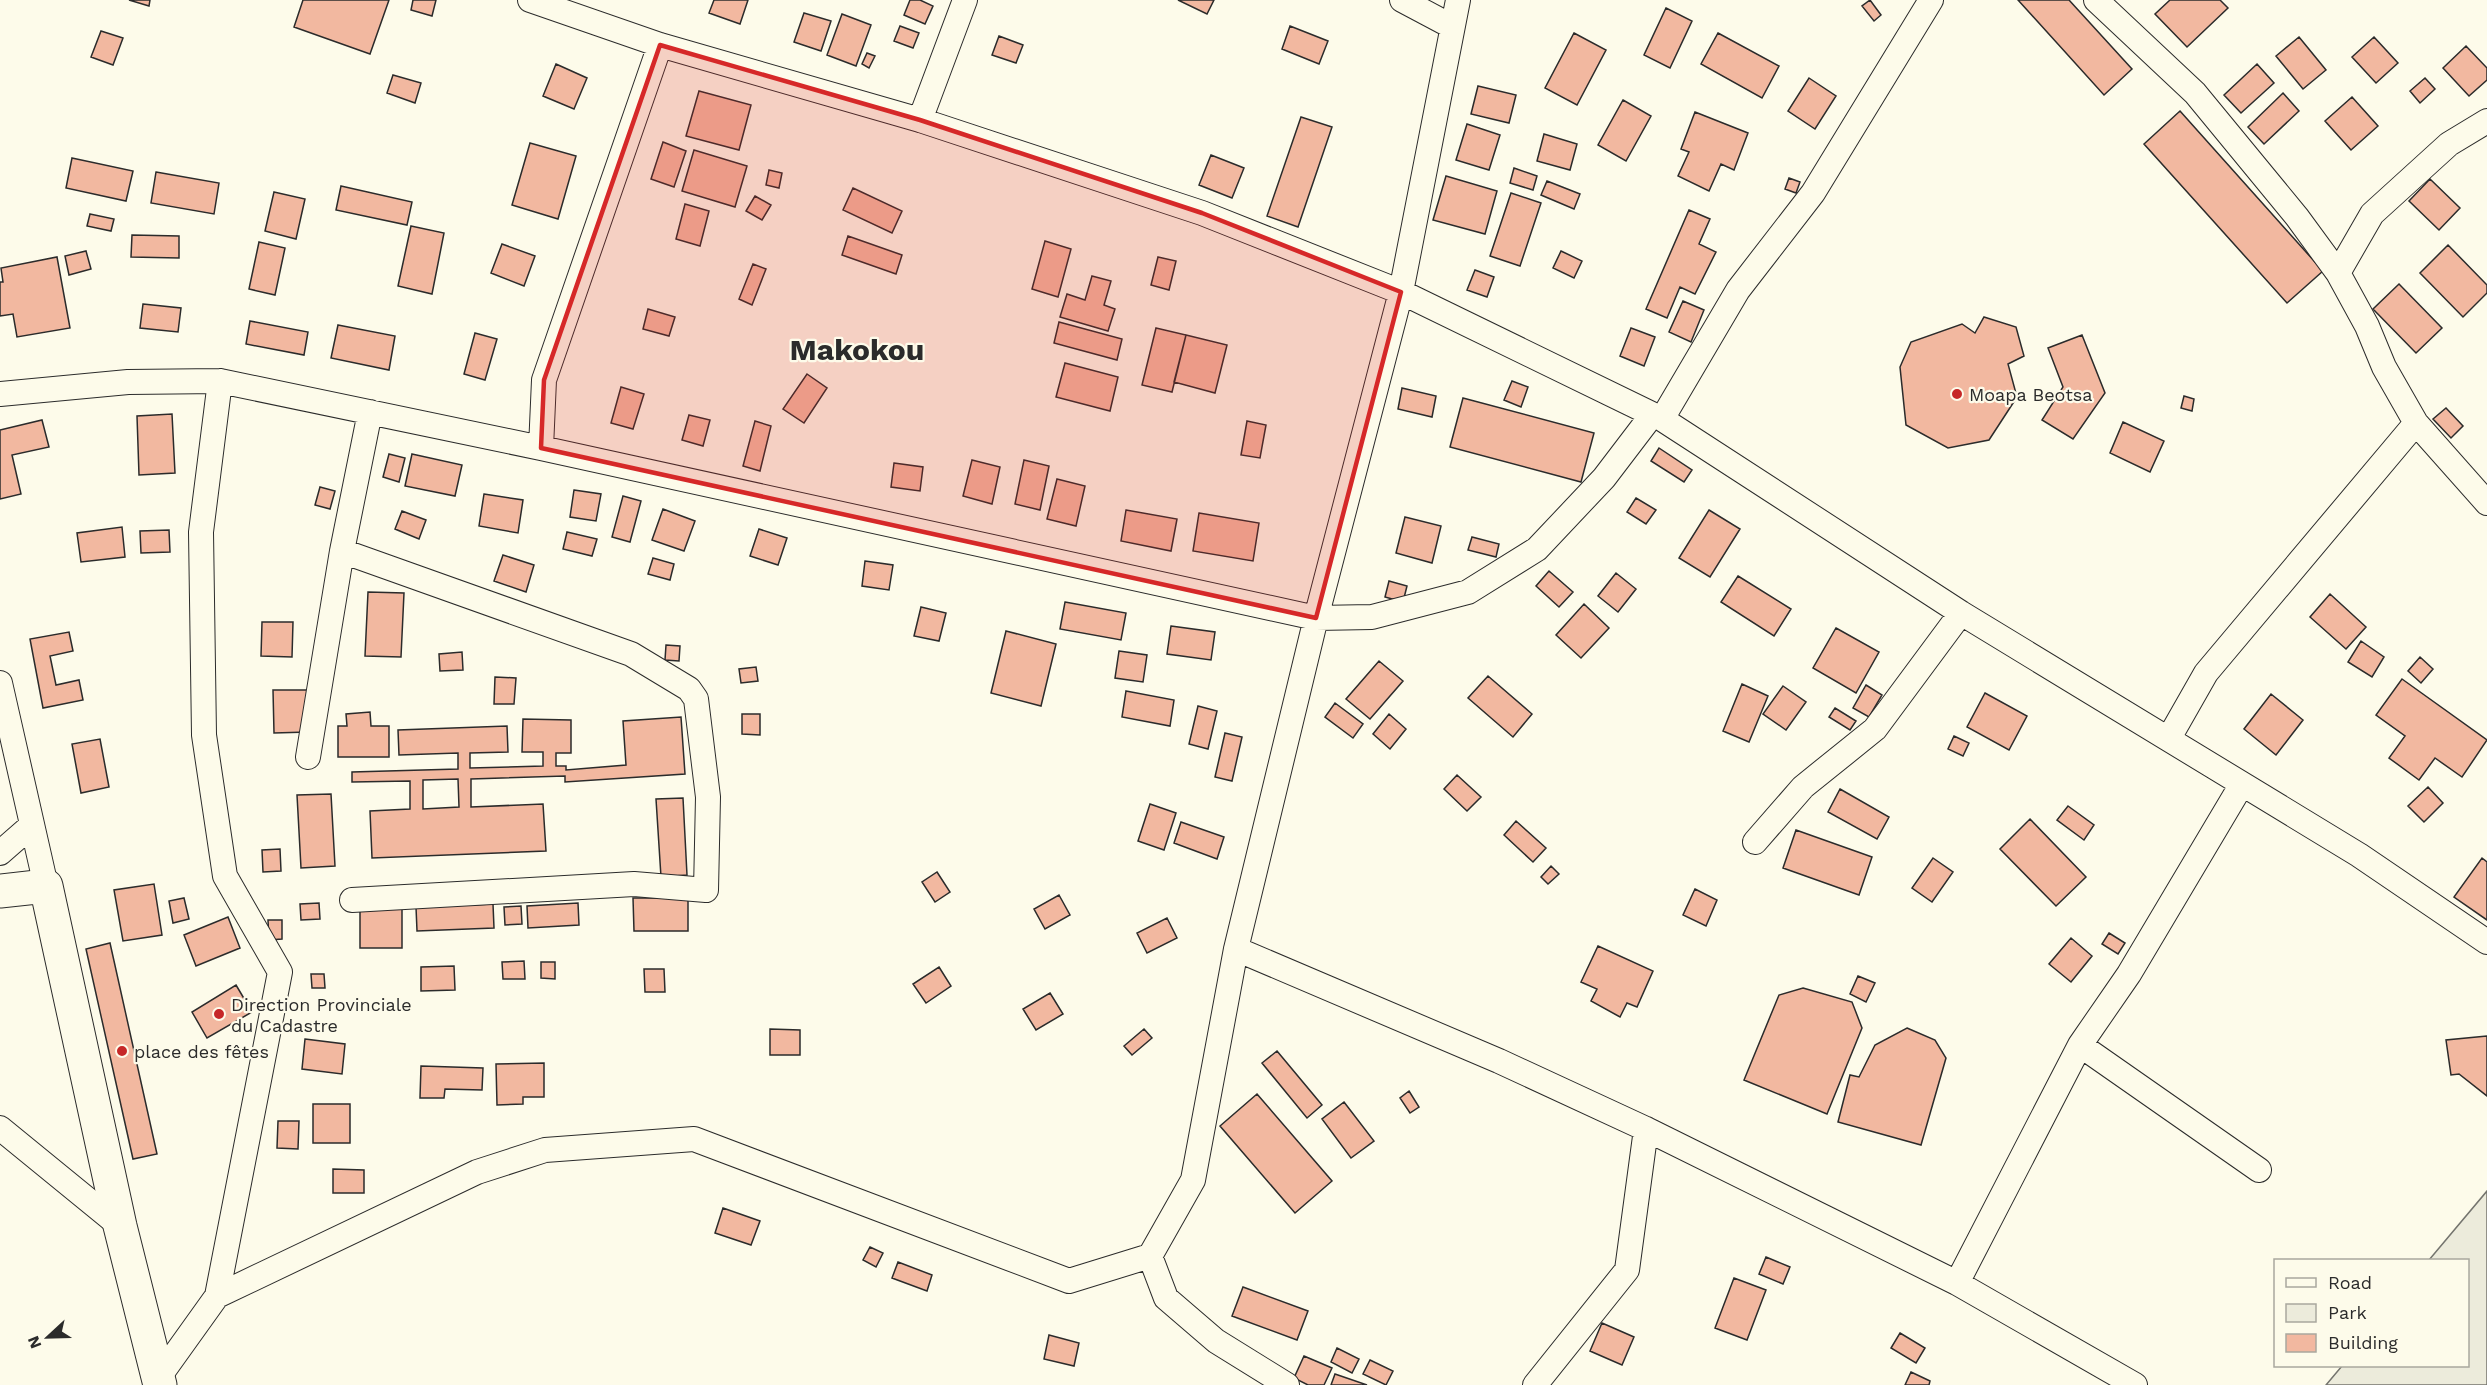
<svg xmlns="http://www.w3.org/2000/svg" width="2487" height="1385" font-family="'Work Sans',sans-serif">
  <rect width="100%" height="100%" fill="#fdfbea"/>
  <!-- green -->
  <path fill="#ecebdb" stroke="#74746e" stroke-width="1.5" d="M2487,1191V1385H2326L2342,1366H2468V1260H2429Z"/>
  <!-- building -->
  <path fill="#f2b8a0" stroke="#2b2b2b" stroke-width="1.5" fill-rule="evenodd" d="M129,0H150L149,6Z
    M303,0H389L370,54L294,27Z
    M413,0H436L432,16L411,10Z
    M714,0H748L740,24L709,13Z
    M910,0H920L933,6L925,24L904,15Z
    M1178,0H1214L1207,14Z
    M1870,0L1881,15L1874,21L1862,6Z
    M2018,0H2069L2132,69L2104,95Z
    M2170,0H2220L2228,8L2187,47L2155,14Z
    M1666,8L1692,21L1670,68L1644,55Z
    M804,13L831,21L821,51L794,42Z
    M842,14L871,25L856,66L827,55Z
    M900,26L919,33L913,48L894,41Z
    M1290,26L1328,41L1319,64L1282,49Z
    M101,31L123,38L113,65L91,57Z
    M1574,33L1606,50L1577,105L1545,88Z
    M1718,33L1779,66L1762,98L1701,64Z
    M999,36L1023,45L1016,63L992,55Z
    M2299,37L2326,70L2303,89L2276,56Z
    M2374,37L2398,63L2376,83L2352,57Z
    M2466,46L2487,68V80L2469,96L2443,68Z
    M867,53L875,56L869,68L862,64Z
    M556,64L587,78L574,109L543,96Z
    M2257,64L2274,83L2241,113L2224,95Z
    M393,75L421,83L415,103L387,93Z
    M1809,78L1836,96L1815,129L1788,111Z
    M2425,78L2435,89L2420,103L2410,91Z
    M1478,86L1516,95L1509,123L1471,114Z
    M699,91L751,105L739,150L686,136Z
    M2283,93L2299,111L2264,144L2248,127Z
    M2352,97L2378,126L2351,150L2325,121Z
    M1623,100L1651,116L1626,161L1598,145Z
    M2180,111L2323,271L2287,303L2144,144Z
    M1695,112L1748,133L1734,170L1721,164L1709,191L1678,176L1689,152L1681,149Z
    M1301,117L1332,127L1298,227L1267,216Z
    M1467,124L1500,135L1489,170L1456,160Z
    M1544,134L1577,144L1570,170L1537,161Z
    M663,142L686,151L674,187L651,179Z
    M530,143L576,156L558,219L512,205Z
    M694,150L747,166L735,207L682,191Z
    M1211,155L1244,168L1232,198L1199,185Z
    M72,158L133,171L126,201L66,188Z
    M1514,168L1537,176L1533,190L1510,183Z
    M769,170L782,173L779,188L766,185Z
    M156,172L219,183L214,214L151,203Z
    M1446,176L1497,191L1485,234L1433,220Z
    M1789,178L1800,182L1796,193L1785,189Z
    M2430,179L2460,208L2439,230L2409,201Z
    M1547,181L1580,194L1574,209L1541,195Z
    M341,186L412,202L407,225L336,210Z
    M853,188L902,211L892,233L843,210Z
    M274,192L305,199L296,239L265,231Z
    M1511,193L1541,203L1520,266L1490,256Z
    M755,196L771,205L762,220L746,211Z
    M685,204L709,211L700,246L676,239Z
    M1689,210L1710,219L1699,244L1716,252L1695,294L1680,287L1667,318L1646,309Z
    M90,214L114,219L111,231L87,226Z
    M411,226L444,233L432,294L398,286Z
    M132,235L179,236V258L131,257Z
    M848,236L902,255L896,274L842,255Z
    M1045,241L1071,249L1058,297L1032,289Z
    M259,242L285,248L275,295L249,289Z
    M502,244L535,256L524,286L491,273Z
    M2448,245L2487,285V293L2463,317L2420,273Z
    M86,251L91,269L69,275L65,256Z
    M1561,251L1582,261L1574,278L1553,268Z
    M57,257L70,328L17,337L13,314L0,316V282H3L1,268Z
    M1158,257L1176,261L1169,290L1151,285Z
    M753,264L766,269L752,305L739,299Z
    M1475,270L1494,277L1487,297L1467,290Z
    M1092,276L1111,281L1104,305L1115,309L1108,331L1060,317L1067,294L1085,300Z
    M2399,284L2442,328L2416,353L2373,309Z
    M1683,301L1704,310L1691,342L1669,332Z
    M143,304L181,308L178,332L140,328Z
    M648,309L675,317L669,336L643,329Z
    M1984,317L2016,327L2024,356L2008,364L2017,397L1989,440L1948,448L1906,425L1900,367L1911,342L1962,324L1975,333Z
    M250,321L308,332L304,355L246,344Z
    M1059,322L1122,339L1117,360L1054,343Z
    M338,325L395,336L389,370L331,358Z
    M1156,328L1186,335L1172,392L1142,385Z
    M1631,328L1655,337L1644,366L1620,356Z
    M475,333L497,339L485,380L464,374Z
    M1186,335L1227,345L1215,393L1174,382Z
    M2082,335L2105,393L2073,439L2042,420L2063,387L2048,348Z
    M1065,363L1118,377L1110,411L1056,397Z
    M807,374L827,388L804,423L783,409Z
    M1512,381L1528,387L1521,407L1504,400Z
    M621,387L644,394L633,429L611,423Z
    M1402,388L1436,396L1432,417L1398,409Z
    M2184,396L2194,399L2192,411L2181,408Z
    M1463,398L1594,433L1581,482L1450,447Z
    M2446,408L2463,426L2451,438L2433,419Z
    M172,414L175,473L139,475L137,416Z
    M689,415L710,420L703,446L682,440Z
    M42,420L49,447L12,455L21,494L0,499V430Z
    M755,421L771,426L760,471L743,466Z
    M1247,421L1266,425L1260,458L1241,455Z
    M2123,422L2164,441L2150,472L2110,453Z
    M1659,448L1692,470L1684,482L1651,461Z
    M389,454L405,458L399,482L383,477Z
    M412,454L462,465L455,496L405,486Z
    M972,460L1000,467L992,504L963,496Z
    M1024,460L1049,466L1040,510L1015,504Z
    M894,463L923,467L920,491L891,487Z
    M1057,479L1085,486L1076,526L1047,519Z
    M320,487L335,491L330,509L315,505Z
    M574,490L601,494L596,521L570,517Z
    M484,494L523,500L518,533L479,526Z
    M623,496L641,501L630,542L612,537Z
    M1636,498L1656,510L1646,524L1627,512Z
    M663,509L695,521L684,551L652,540Z
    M1126,510L1177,519L1171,551L1121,541Z
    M1709,510L1740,529L1710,577L1679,558Z
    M402,511L426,520L419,539L395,529Z
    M1199,513L1259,523L1253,561L1193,551Z
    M1405,517L1441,526L1432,563L1396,553Z
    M122,527L125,557L81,562L77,533Z
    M759,529L787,538L778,565L750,556Z
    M169,530L170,552L141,553L140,531Z
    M567,532L597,539L592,556L563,549Z
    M1472,537L1499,544L1496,557L1468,550Z
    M503,555L534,565L526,592L494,581Z
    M653,558L674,564L670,580L648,574Z
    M865,561L893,565L889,590L862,586Z
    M1549,571L1573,592L1559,607L1536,586Z
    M1616,573L1636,589L1618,612L1598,596Z
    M1738,576L1791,609L1774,636L1721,602Z
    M1389,581L1407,586L1403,602L1385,597Z
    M368,592L404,593L401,657L365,656Z
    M2330,594L2366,627L2346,649L2310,617Z
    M1065,602L1126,613L1121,640L1060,629Z
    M1584,604L1609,628L1581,658L1556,635Z
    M921,607L946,613L939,641L914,636Z
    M262,622H293L292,657L261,656Z
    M1171,626L1215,632L1211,660L1167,654Z
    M1836,628L1879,652L1856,693L1813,668Z
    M1006,631L1056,644L1041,706L991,693Z
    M69,632L73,651L50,656L56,685L79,680L83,700L43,708L30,639Z
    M2361,641L2384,657L2372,677L2348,662Z
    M666,645L680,646L679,661L665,660Z
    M1119,651L1147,655L1143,682L1115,678Z
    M462,652L463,670L440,671L439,654Z
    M2420,657L2433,669L2421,683L2408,671Z
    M1379,661L1403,681L1370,719L1346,699Z
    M756,667L758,681L741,683L739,669Z
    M1488,676L1532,714L1513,737L1468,698Z
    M495,677L516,678L514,704H494Z
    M2402,679L2487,740L2462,777L2435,758L2419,780L2389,758L2405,736L2376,715Z
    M1742,684L1768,696L1749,742L1723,731Z
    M1866,685L1882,695L1869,717L1853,708Z
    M1783,686L1806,702L1786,730L1763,714Z
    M273,690H307L308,732L274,733Z
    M1126,691L1174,700L1170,726L1122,717Z
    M1985,693L2027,716L2009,750L1967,727Z
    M2271,694L2303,720L2276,755L2244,729Z
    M1335,703L1363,724L1353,738L1325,717Z
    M1198,706L1217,711L1208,749L1189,744Z
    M1835,708L1856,721L1850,730L1829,717Z
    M370,712L371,726H389V757H338V726H347L346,714Z
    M742,714H760V735L742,734Z
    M1389,714L1406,729L1390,749L1373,734Z
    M681,717L685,774L565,782V776L471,779V807L543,804L546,851L372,858L370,811L410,809V781L352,782V772L458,769V753L399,755L398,730L507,726L508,752L470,753V768L543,766V752H522L523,719L571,720V753H556V766H566V770L626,765L623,721ZM458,779L459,807L423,809V780Z
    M1225,733L1242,737L1232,781L1215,777Z
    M1954,736L1969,743L1963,756L1948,749Z
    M100,739L109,787L81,793L72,744Z
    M1457,775L1481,797L1467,811L1444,789Z
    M2428,787L2443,803L2424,822L2408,806Z
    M1840,789L1889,817L1877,839L1828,812Z
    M331,794L335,866L301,868L297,795Z
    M683,798L687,875L661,877L656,799Z
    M1150,804L1176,813L1164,850L1138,841Z
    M2068,806L2094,825L2084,840L2057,820Z
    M2030,819L2086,877L2056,906L2000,849Z
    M1516,821L1546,848L1533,862L1504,835Z
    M1181,822L1224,837L1217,859L1174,843Z
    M1796,830L1872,857L1859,895L1783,868Z
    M280,849L281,871L263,872L262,850Z
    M1933,858L1953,872L1932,902L1912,888Z
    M2482,858L2487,862V920L2454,897Z
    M1551,866L1559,874L1548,884L1541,877Z
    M937,872L950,892L935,902L922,882Z
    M154,884L162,935L123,941L114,890Z
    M1695,889L1717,900L1706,926L1683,915Z
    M1059,895L1070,915L1045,929L1034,909Z
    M184,898L189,919L173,923L169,901Z
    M633,898H688V931H634Z
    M319,903L320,919L301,920L300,904Z
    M578,903L579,925L528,928L527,906Z
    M493,904L494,928L417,931L416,907Z
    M360,905L402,906V948H360Z
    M521,906L522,924L505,925L504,907Z
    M228,917L240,948L196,966L184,935Z
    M1167,918L1177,938L1147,953L1137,933Z
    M268,920H282V939L269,940Z
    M2109,933L2125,943L2118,954L2102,944Z
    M2071,938L2092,956L2071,982L2049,964Z
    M110,943L157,1154L133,1159L86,949Z
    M1598,946L1653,971L1637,1007L1627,1003L1620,1017L1591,1001L1597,989L1581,982Z
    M524,961L525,979H503L502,962Z
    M541,962H555V979L541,978Z
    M454,966L455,990L421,991V967Z
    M939,967L951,986L926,1003L913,984Z
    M644,969H664L665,992H645Z
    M311,974H324L325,988H312Z
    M1858,976L1875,983L1866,1002L1850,994Z
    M236,985L252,1012L207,1038L192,1012Z
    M1803,988L1852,1002L1862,1028L1827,1114L1744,1080L1779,995Z
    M1050,993L1063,1014L1036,1030L1023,1009Z
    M1907,1028L1935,1040L1946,1058L1921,1145L1838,1122L1850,1075L1859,1077L1875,1045Z
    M770,1029L800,1030V1055H770Z
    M1144,1029L1152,1038L1132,1055L1124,1046Z
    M2487,1036V1096L2459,1074L2451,1075L2446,1040Z
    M305,1039L345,1044L342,1074L302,1069Z
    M1277,1051L1322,1105L1307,1118L1262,1063Z
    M544,1063V1097H523V1104L497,1105L496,1064Z
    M421,1066L483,1068L482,1090L445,1089L444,1098H420Z
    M1409,1091L1419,1107L1410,1113L1400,1098Z
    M1257,1094L1332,1181L1295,1213L1220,1126Z
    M1344,1102L1374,1141L1351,1158L1322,1119Z
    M313,1104H350V1143H313Z
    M278,1121H299L298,1149L277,1148Z
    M333,1169L364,1170V1193H333Z
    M723,1208L760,1221L751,1245L715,1233Z
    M870,1247L883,1253L876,1267L863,1260Z
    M1766,1257L1790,1267L1783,1284L1759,1274Z
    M898,1262L932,1275L927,1291L892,1278Z
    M1734,1278L1766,1290L1747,1340L1715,1328Z
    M1243,1287L1308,1311L1297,1340L1232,1316Z
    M1602,1323L1634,1337L1622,1365L1590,1351Z
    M1900,1333L1925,1348L1916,1363L1891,1348Z
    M1049,1335L1079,1343L1074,1366L1044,1359Z
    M1337,1348L1359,1359L1352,1373L1331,1362Z
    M1304,1356L1332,1368L1324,1385H1308L1294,1378Z
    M1370,1360L1393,1371L1386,1385L1363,1374Z
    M1911,1372L1930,1381L1929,1385H1905Z
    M1335,1374L1367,1385H1331Z"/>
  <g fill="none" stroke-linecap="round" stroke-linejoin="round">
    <!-- minor casing -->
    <g stroke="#2b2b2b" stroke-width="26">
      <path id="minor" d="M530,0L660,45L920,120L1202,213L1401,292L1458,0
        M1402,0L1451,26
        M2096,0L2195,93L2297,217L2338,273
        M920,120L965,0
        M2487,121L2449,144L2372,214L2338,273L2367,326L2384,367L2416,423L2487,503
        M0,394L128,382L220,381L541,448L1316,618L1401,292L1662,419L1961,613L2359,855L2487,942
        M1662,419L1738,290L1813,193L1931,0
        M541,448L544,380L660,45
        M342,551L631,654L689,689L696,699L708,797L706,890L634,884L352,900
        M0,683L46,886
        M2169,738L2206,673L2416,423
        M308,757L342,551L370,412
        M1755,842L1803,787L1875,729L1961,613
        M0,853L32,825
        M1236,949L1499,1061L1646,1129L1957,1283L2135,1385
        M2080,1045L2259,1170
        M0,1128L120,1226
        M1150,1256L1166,1298L1216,1341L1287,1385
        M1957,1283L2080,1045L2129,974L2242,784
        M217,1296L280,972L225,876L204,735L201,532L220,381
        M159,1377L217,1296L477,1172L545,1150L694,1139L1069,1281L1150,1256L1193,1180L1236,949L1316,618L1372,617L1468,592L1537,549L1604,478L1652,415
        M1535,1385L1627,1270L1646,1129"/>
    </g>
    <!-- highway casing -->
    <g stroke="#2b2b2b" stroke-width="35">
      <path id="highway" d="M0,891L46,886L120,1226L160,1385"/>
    </g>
    <!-- minor -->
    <use href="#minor" stroke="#fdfbea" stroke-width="24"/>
    <!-- highway -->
    <use href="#highway" stroke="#fdfbea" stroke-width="33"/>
  </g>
  <!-- marked area -->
  <path fill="#d62828" fill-opacity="0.2" stroke="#d62828" stroke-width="4.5" stroke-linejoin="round" d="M660,45L920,120L1202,213L1401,292L1316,618L541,448L544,380Z"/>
  <!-- markers -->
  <g fill="#c62828" stroke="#fdfbea" stroke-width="2">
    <circle cx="1957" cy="394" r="6"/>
    <circle cx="219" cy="1014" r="6"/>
    <circle cx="122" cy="1051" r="6"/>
  </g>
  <g text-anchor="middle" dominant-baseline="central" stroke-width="4.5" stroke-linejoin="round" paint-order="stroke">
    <!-- poi labels -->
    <g font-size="18" fill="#2b2b2b" stroke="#fdfbea" text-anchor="start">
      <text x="1969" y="394">Moapa Beotsa</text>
      <text x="231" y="1004">Direction Provinciale<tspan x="231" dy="21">du Cadastre</tspan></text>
      <text x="134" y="1051">place des fêtes</text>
    </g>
    <!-- town labels -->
    <g font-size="30" font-weight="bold" fill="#2b2b2b" stroke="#fdfbea">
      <text x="857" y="349">Makokou</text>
    </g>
  </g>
  <!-- legend -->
  <rect x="2274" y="1259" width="195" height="108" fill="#fdfbea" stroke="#a9a89e" stroke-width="1.5"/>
  <rect x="2286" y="1278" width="30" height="9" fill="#fdfbea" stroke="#a9a89e" stroke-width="1.5"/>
  <text x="2328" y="1289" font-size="18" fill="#2b2b2b">Road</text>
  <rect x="2286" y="1304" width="30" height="18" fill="#ecebdb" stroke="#a9a89e" stroke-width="1.5"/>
  <text x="2328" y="1319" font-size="18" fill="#2b2b2b">Park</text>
  <rect x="2286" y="1334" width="30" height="18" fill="#f2b8a0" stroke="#a9a89e" stroke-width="1.5"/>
  <text x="2328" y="1349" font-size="18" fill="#2b2b2b">Building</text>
  <!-- north arrow -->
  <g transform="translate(48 1337) rotate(248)" stroke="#fdfbea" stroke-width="4.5" paint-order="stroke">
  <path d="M0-4.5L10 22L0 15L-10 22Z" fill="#2b2b2b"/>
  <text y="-9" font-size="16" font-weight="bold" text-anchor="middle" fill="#2b2b2b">N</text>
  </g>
</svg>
